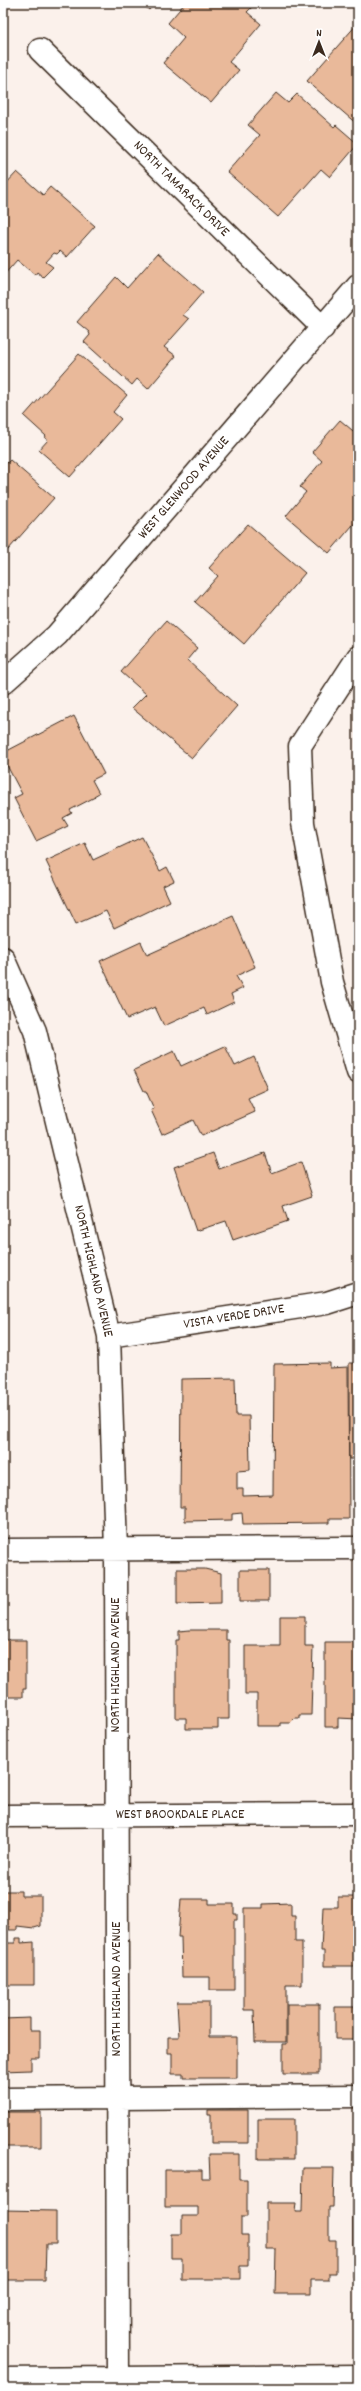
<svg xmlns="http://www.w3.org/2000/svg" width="361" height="2391" font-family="Dekko,sans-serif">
  <rect width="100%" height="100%" fill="#fbf1eb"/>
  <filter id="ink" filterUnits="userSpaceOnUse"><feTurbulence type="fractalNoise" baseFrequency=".025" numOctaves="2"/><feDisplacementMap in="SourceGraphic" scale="8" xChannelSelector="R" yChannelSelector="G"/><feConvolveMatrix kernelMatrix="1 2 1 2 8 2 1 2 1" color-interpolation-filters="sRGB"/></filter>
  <g filter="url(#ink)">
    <!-- building -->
    <path fill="#e9b99a" stroke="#3b2a1e" d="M141,3H156L149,10Z
      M185,3H256L247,12L261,24L229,62L239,70L211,103L163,63L184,38L168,23Z
      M358,23V125L307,81Z
      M276,93L288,103L297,94L334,127L336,125L358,144L330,177L321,169L278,217L227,172L260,135L248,125Z
      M17,172L43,195L50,187L95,226L67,257L60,251L57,254L54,253L46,262L53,267L43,277L37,272L35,275L17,260L3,276V187Z
      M158,253L203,292L183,315L189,319L164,347L176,356L148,389L137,379L132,385L84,342L90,335L89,332L77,322L116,277L127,288Z
      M79,354L127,395L113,412L121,419L70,477L39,450L48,440L45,438L46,436L24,416Z
      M340,420L358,435V519L329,553L286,516L306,492L300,487L322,461L312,452Z
      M10,460L54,498L8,550L3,546V467Z
      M248,524L305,573L244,644L195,602L218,576L209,568Z
      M166,621L197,648L187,660L237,706L192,758L132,708L146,694L121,672Z
      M74,716L104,774L92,780L99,793L94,796L95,797L70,810L72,813L63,818L68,826L36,841L14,798L22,794L3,758V753Z
      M142,837L160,871L167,867L174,881L163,886L170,901L114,928L106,911L76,924L46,861L85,843L93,860Z
      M233,916L255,967L236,976L243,988L231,994L234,1002L207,1015L204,1008L164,1026L155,1007L127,1019L100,961L141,942L147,955Z
      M225,1046L235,1066L254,1057L268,1089L248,1098L255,1112L201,1136L193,1120L162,1134L151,1110L154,1109L146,1091H144L134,1070L174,1051L181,1066Z
      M213,1153L219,1169L265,1153L272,1173L301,1162L312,1196L283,1206L288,1221L233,1240L226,1221L196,1231L174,1167Z
      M330,1363V1368L348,1367L349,1519H329V1523L243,1524L242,1513L232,1514V1520L185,1521V1507H180L181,1379L235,1378L236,1416H249L250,1470L237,1471V1489H243V1496L273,1495L274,1364Z
      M349,1363H358V1459H349Z
      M356,1486H358V1522H357Z
      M177,1569H205L221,1573V1603L177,1604Z
      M240,1570H269V1601H240Z
      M280,1616H305V1646H313L311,1715H299V1718H295L290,1723H280V1726H257V1694H245V1646H280Z
      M190,1630H226V1640H229V1719H218V1729H186V1718H176V1640H179V1631Z
      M3,1640H26V1689H23V1697H3Z
      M325,1642H358V1719L338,1718V1727H325Z
      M3,1891H21V1896H41V1926L34,1928L17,1926V1930H9L10,1926H3Z
      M338,1897H358V1966H324V1951H321L323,1907H338Z
      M181,1899H209V1904H234V1914H237V1920H234V1990H210V1977H182L181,1937H178Z
      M291,1903V1916H295V1942H302V1985H286V2042H255L254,2010H244V1908H263V1904Z
      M15,1938H21V1943L34,1942V1985H3V1943H15Z
      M177,2002H209V2037H237V2078H183V2074H172V2053H168V2037H179Z
      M287,2004H319V2074H283V2044H287Z
      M335,2007H358V2039H335Z
      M30,2018V2030H40V2058H31V2070L3,2071V2019Z
      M208,2110H248V2143H211V2114H208Z
      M3,2112H41V2147H3Z
      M258,2119H294V2159H258Z
      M209,2154H239V2179H247V2217H241V2235H248V2266H240V2279H182V2258H171V2234H182V2216H198V2207H165V2170H202V2178H210Z
      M303,2168H334L333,2207H329V2240H336V2273H329V2280H311V2294H275L276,2249H266V2203H296L295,2212H302Z
      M353,2200H358V2277H353Z
      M3,2210L56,2211V2244H46L45,2280H3Z"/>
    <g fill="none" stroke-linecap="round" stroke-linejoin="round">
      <!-- minor casing -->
      <g stroke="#3b2a1e" stroke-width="25">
        <path id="minor" d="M40,50L323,328
          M358,657L300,746L303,823L332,982L358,1072
          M3,683L57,635L358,286
          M3,958L35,1031L109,1336L116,1550L118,2388
          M109,1336L327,1303L358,1293
          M3,1550L358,1548
          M3,1816L358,1814
          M3,2099L358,2096
          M3,2379L358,2376"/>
      </g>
      <!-- minor -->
      <use href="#minor" stroke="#fff" stroke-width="22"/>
    </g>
  </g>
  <g text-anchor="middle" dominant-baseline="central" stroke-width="3" stroke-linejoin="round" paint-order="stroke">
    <!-- street labels -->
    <g font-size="14" fill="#3b2a1e" stroke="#fff">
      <text transform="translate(181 189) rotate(45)">NORTH TAMARACK DRIVE</text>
      <text transform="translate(184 488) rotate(-49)">WEST GLENWOOD AVENUE</text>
      <text transform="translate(93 1271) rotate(77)">NORTH HIGHLAND AVENUE</text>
      <text transform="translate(234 1317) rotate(-9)">VISTA VERDE DRIVE</text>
      <text transform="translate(116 1665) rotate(-90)">NORTH HIGHLAND AVENUE</text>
      <text x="180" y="1815">WEST BROOKDALE PLACE</text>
      <text transform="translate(117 1989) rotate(-90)">NORTH HIGHLAND AVENUE</text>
    </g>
  </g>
  <!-- margin -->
  <rect width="361" height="2391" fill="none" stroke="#fff" stroke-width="16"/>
  <rect x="8" y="8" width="345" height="2375" fill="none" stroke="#3b2a1e" stroke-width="1.5" filter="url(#ink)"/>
  <!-- north arrow -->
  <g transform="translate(319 42)" stroke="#ffffff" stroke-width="3" paint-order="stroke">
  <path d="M0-3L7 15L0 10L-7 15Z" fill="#3b2a1e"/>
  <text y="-6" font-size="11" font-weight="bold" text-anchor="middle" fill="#3b2a1e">N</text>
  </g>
</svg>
